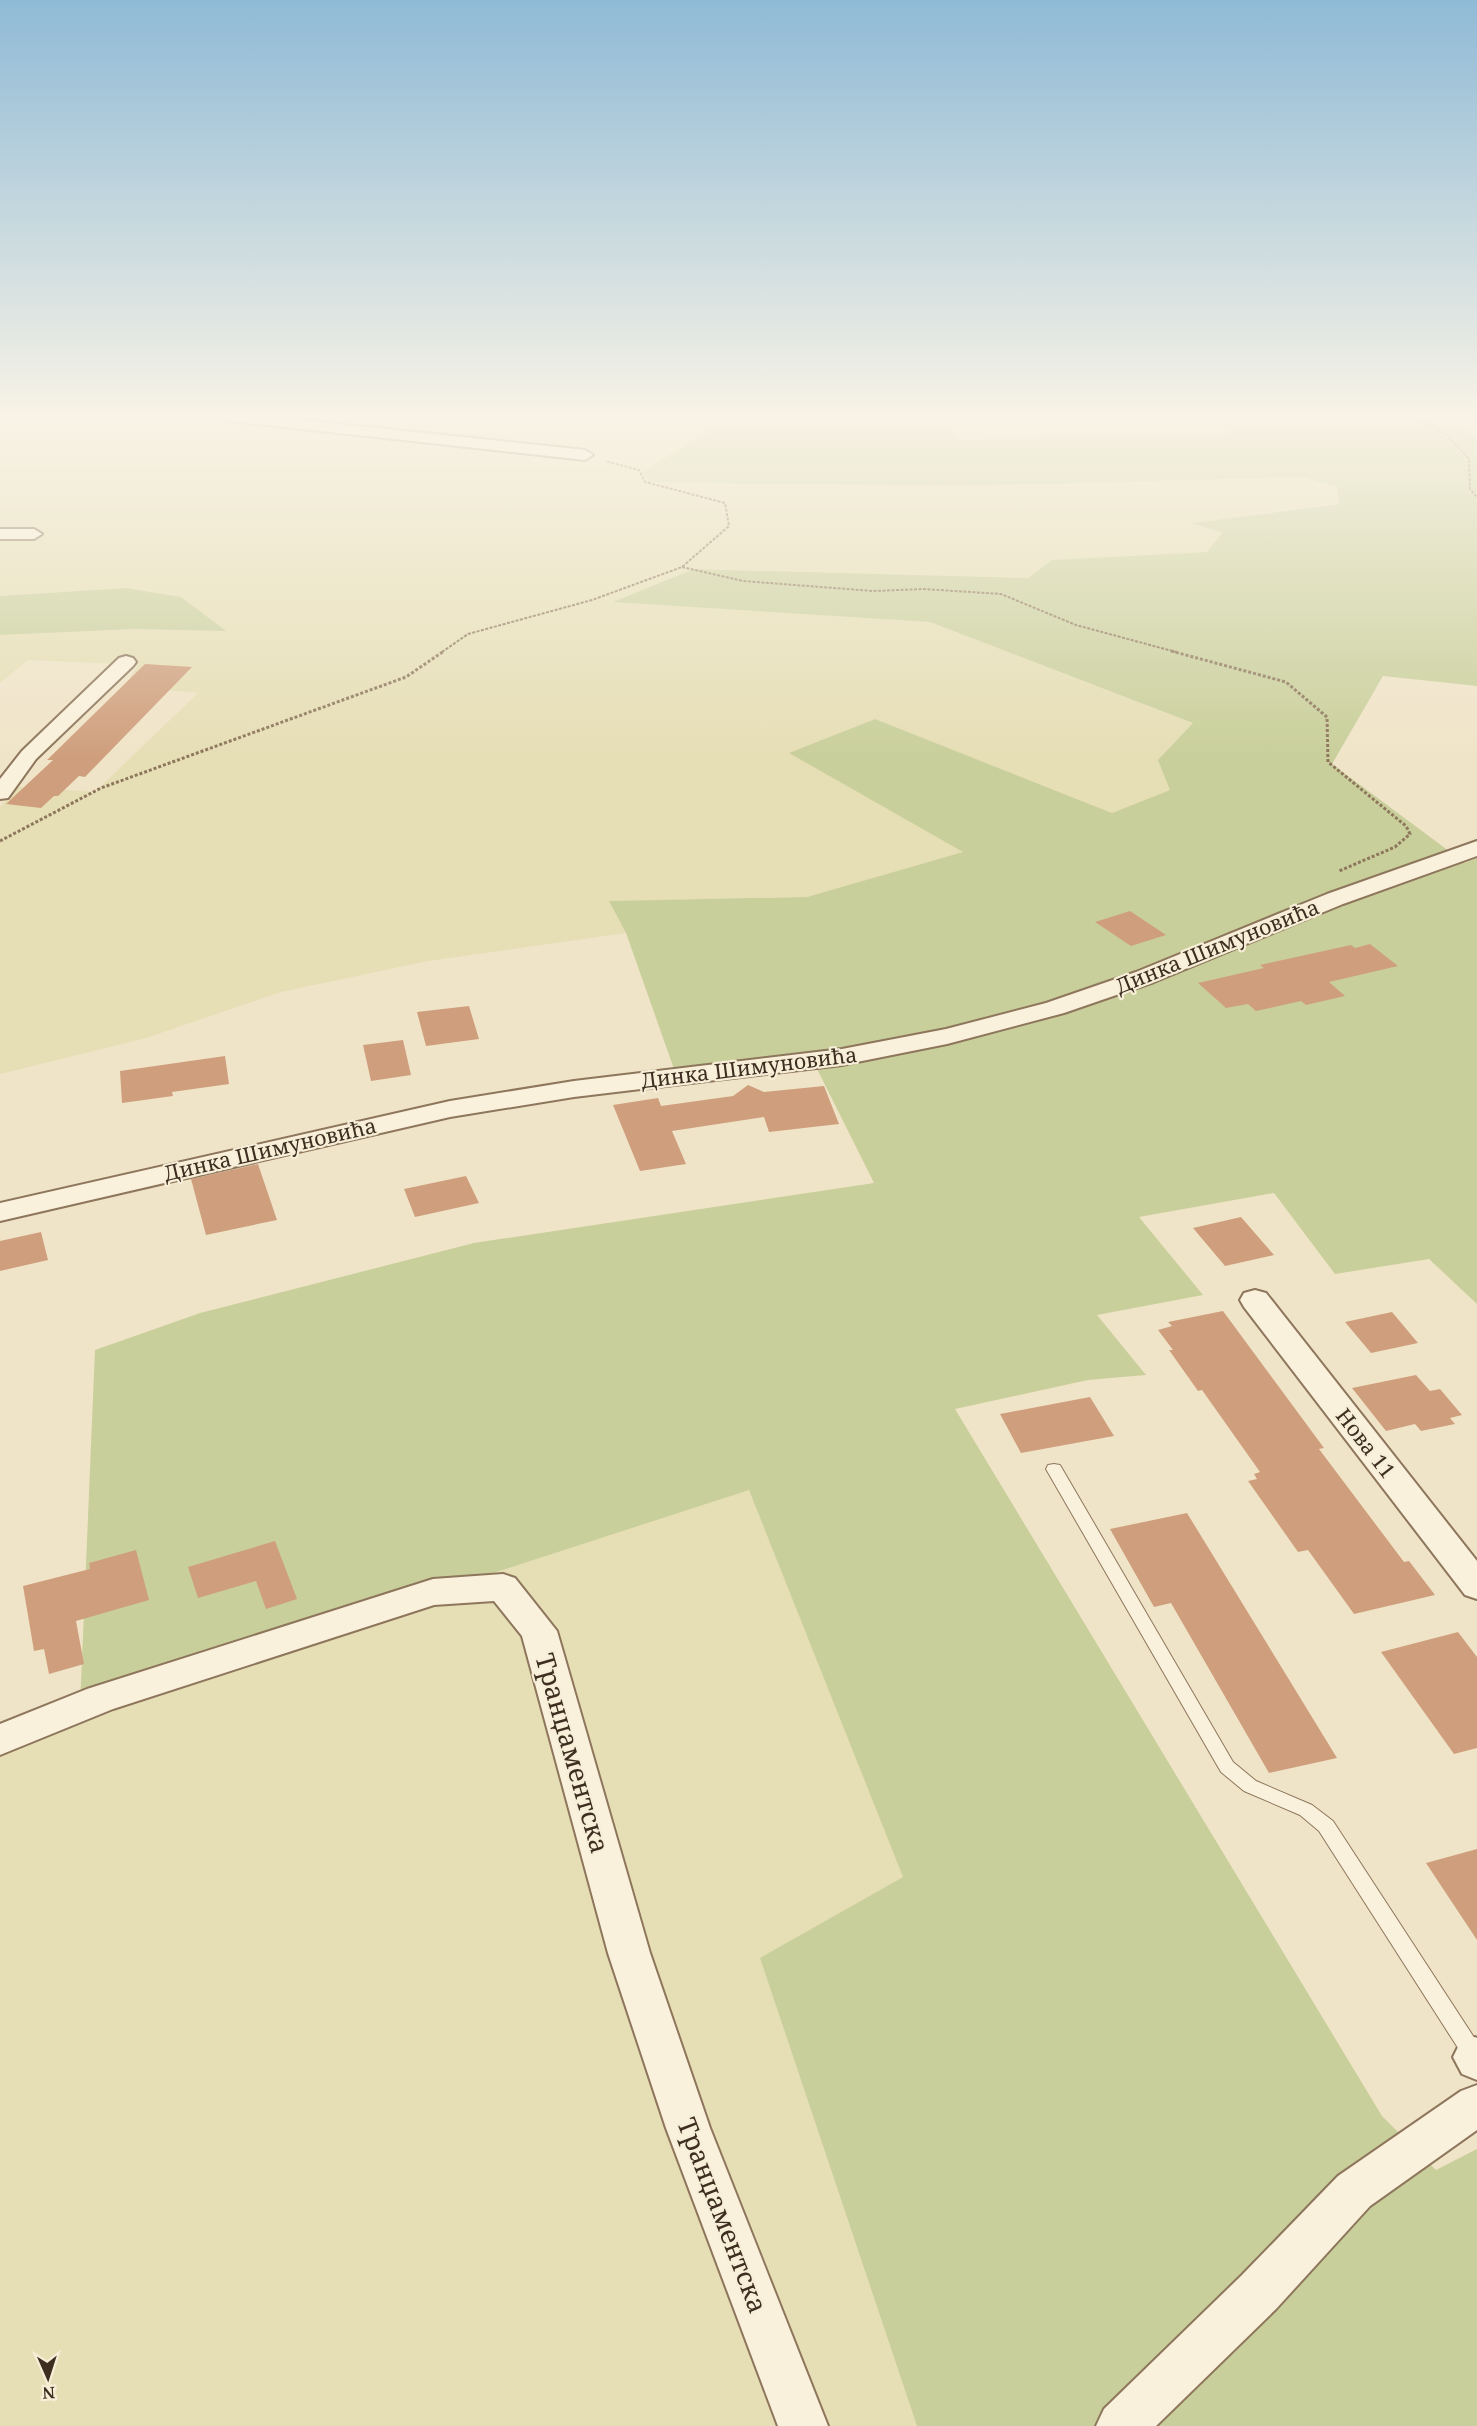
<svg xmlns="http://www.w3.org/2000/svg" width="1477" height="2426" font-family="'Noto Serif',serif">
  <rect width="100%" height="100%" fill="#f0e4c8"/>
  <!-- farmland -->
  <path fill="#e6deb5" d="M0,417H1225L1229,433L961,440L947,425L958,486L1302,477L1338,488L1340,503L1194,523L1222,533L1207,552L1052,560L1028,578L694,569L615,602L930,622L1193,723L1170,790L1112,813L875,719L790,753L964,852L807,897L609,901L626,933L428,961L281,992L146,1038L0,1074V807L18,787L95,792L198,693L124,687L138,665L28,660L0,683V635L134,629L225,631L126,588L0,596Z
    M749,1489L903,1877L760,1958L917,2426H0V1736L80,1707Z"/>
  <!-- green -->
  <path fill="#c9cf9b" d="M1225,417H1443L1477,436V686L1383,676L1332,764L1465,863L1477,858V1304L1429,1259L1335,1274L1274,1193L1139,1217L1203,1295L1097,1315L1146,1375L1088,1380L955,1409L1382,2116L1436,2170L1477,2149V2426H917L760,1958L903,1877L749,1490L80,1707L95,1350L200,1313L474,1243L874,1183L810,1055L674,1069L626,933L609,901L807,897L963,852L789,753L875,719L1112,813L1170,790L1158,760L1193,723L930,622L613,602L694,569L1028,578L1052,560L1207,552L1222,533L1193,523L1339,504L1337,487L1302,477L958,486L650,482L641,473L720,423L947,425L961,440L1228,433Z
    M126,588L181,597L226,631L134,629L0,635V596Z"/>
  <!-- building -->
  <path fill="#cf9f7d" d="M145,664L192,667L85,777L79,776L58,796H54L41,808L6,804L53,760H47Z
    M1130,911L1166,935L1131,946L1095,922Z
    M1370,944L1398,966L1329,982L1345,996L1306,1005L1301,1001L1256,1011L1248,1004L1226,1008L1198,983L1264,968L1260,965L1351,945L1355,948Z
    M469,1006L479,1039L426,1046L417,1012Z
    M403,1040L411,1075L371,1081L363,1045Z
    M225,1056L229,1084L172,1092L173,1096L122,1103L120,1071Z
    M748,1085L764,1092L824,1086L839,1124L769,1132L764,1117L672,1131L686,1164L640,1171L613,1105L658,1098L661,1106L733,1096Z
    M258,1164L277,1220L206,1235L191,1179Z
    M466,1176L479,1203L415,1217L404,1189Z
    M1241,1217L1274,1255L1225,1266L1193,1228Z
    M41,1232L48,1260L0,1271V1241Z
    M1223,1311L1324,1448L1319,1449L1404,1562L1409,1561L1435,1595L1354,1614L1308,1550L1298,1552L1248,1481L1257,1479L1254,1474L1260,1472L1202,1390L1198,1391L1169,1350H1173L1158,1330L1172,1326L1168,1322Z
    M1392,1312L1418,1343L1371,1353L1345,1322Z
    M1416,1375L1430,1391L1440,1389L1462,1415L1450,1418L1455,1424L1421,1431L1415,1424L1386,1431L1352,1388Z
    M1090,1397L1114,1436L1021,1453L1000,1414Z
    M1187,1513L1337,1758L1269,1773L1171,1603L1154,1607L1110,1529Z
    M275,1541L297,1599L266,1609L256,1581L198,1598L188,1567Z
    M136,1550L149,1600L76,1621L84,1664L49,1674L44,1649L34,1651L23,1586L90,1569L89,1563Z
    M1458,1632L1477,1657V1748L1454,1754L1381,1652Z
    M1477,1849V1940L1426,1863Z"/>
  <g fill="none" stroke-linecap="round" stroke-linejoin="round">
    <!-- lane casing -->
    <g stroke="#8d765c" stroke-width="2">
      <path id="lane" d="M1054,1464L1060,1465L1233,1762L1256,1781L1312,1805L1333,1821L1477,2042V2063L1467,2062L1319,1831L1300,1815L1244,1791L1221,1772L1046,1469L1048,1465Z"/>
    </g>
    <!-- street casing -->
    <g stroke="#8d765c" stroke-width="4">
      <path id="street" d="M222,417H273L585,450L593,455L585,460L229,421Z
        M0,529H34L42,534L34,539H0Z
        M126,656L133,658L136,662L133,666L36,759L8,798L0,799V779L22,751L119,658Z
        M1477,841V856L1343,904L1154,982L1064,1013L947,1044L842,1065L574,1097L450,1117L0,1221V1203L450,1101L574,1081L842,1049L946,1029L1046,1003L1136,972L1327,894Z
        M1255,1290L1266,1293L1477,1561V1599L1465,1595L1244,1307L1240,1300L1244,1293Z
        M503,1574L515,1578L557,1631L650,1953L710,2128L828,2426H778L666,2128L608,1953L522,1636L494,1601L434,1605L113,1709L0,1755V1724L87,1689L433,1579Z
        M1475,2037L1477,2038V2080L1462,2074L1453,2057L1460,2043Z
        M1477,2085V2130L1370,2206L1276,2309L1156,2426H1096L1104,2409L1242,2275L1338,2176L1461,2091Z"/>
    </g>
    <!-- path-far1 -->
    <path stroke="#8d765c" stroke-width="2" stroke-dasharray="3 1.5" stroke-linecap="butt" d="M194,417L208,419
      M1413,417L1446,434L1469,459L1470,489L1477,497
      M0,425L7,417
      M682,567L743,581L873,591L924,589L1001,594L1076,625L1176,652
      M442,652L468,634L592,600L682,567L729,526L725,503L645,482L639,470L605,461"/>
    <!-- path -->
    <path stroke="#8d765c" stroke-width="3" stroke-dasharray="3 2" stroke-linecap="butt" d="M1171,651L1286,682L1327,717L1328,762L1406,826L1410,834L1395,847L1339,871
      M0,841L101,788L406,677L444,651"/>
    <!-- lane -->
    <use href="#lane" fill="#faf1dc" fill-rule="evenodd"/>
    <!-- street -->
    <use href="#street" fill="#faf1dc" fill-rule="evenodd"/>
  </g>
  <!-- sky -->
  <linearGradient id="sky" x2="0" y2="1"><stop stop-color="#8fbad6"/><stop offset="0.55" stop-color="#f8f3e6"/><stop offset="1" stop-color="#f8f3e6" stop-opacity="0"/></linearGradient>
  <rect width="1477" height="757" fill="url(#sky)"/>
  <g text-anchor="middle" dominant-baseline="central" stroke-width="4.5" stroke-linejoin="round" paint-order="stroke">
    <!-- street labels -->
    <g font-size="21" fill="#3d2e20" stroke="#f7eed8">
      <text transform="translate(1217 946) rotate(-22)">Динка Шимуновића</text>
      <text transform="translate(749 1067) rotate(-7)">Динка Шимуновића</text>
      <text transform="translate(270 1149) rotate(-13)">Динка Шимуновића</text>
      <text transform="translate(1366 1443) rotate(52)">Нова 11</text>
    </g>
    <!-- near-street labels -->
    <g font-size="26" fill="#3d2e20" stroke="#f7eed8">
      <text transform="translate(573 1753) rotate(74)">Транџаментска</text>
      <text transform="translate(723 2215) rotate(69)">Транџаментска</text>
    </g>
  </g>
  <!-- north arrow -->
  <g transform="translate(48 2378) rotate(177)" stroke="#f7eed8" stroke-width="4.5" paint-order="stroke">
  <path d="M0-4.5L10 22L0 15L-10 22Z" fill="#3d2e20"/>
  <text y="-9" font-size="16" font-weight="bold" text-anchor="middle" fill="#3d2e20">N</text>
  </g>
</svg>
